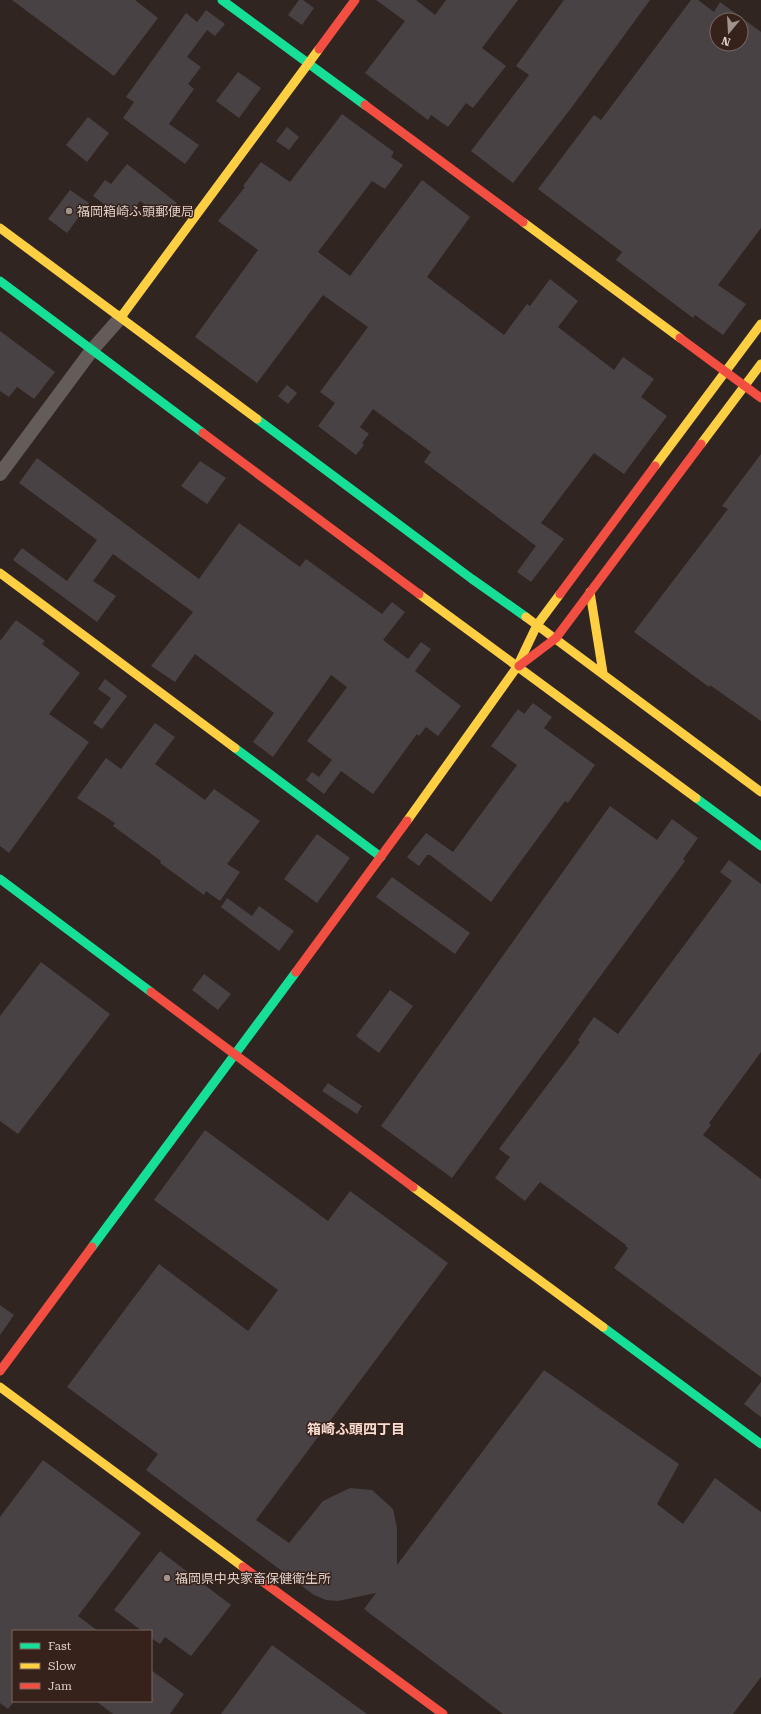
<svg xmlns="http://www.w3.org/2000/svg" width="761" height="1714" font-family="'Roboto Serif','Noto Sans JP',serif">
  <rect width="100%" height="100%" fill="#302521"/>
  <!-- building -->
  <path fill="#494245" fill-rule="evenodd" d="M12,0H135L158,18L114,76Z
    M299,0H303L314,8L302,25L288,15Z
    M376,0H416L435,15L446,0H518L482,48L506,66L473,108L466,103L448,127L431,115L428,120L365,73L405,21Z
    M564,0H650L572,107L513,183L471,151L529,75L516,66Z
    M691,0H698L714,12L720,2L761,32V228L718,285L746,304L723,335L695,315L693,318L616,260L622,252L538,189L594,115L601,120ZM717,20H741V44H717Z
    M206,10L225,24L215,36L207,30L187,57L201,67L188,84L194,89L169,124L199,145L185,164L123,118L134,102L126,97L186,13L197,22Z
    M238,72L261,88L239,118L216,101Z
    M342,114L394,152L391,157L403,165L385,189L372,181L318,252L350,276L422,180L470,217L427,277L504,335L527,304L530,306L550,279L578,301L558,327L614,370L623,357L654,379L641,397L667,416L624,474L594,453L541,523L564,539L531,582L517,572L536,546L424,462L431,452L373,409L360,427L369,434L362,443L364,445L356,455L318,426L335,403L320,392L368,327L323,295L257,383L195,337L258,250L218,221L245,187L243,186L261,162L290,182Z
    M88,117L109,133L87,162L66,145Z
    M287,127L299,137L289,150L276,141Z
    M127,164L177,203L165,219L140,201L126,220L93,196L105,180L111,184Z
    M70,190L89,203L67,233L48,219Z
    M0,331L55,372L34,399L17,387L9,397L0,391Z
    M287,385L297,393L288,404L278,396Z
    M761,454V721L710,685L709,687L634,632L728,509L722,506Z
    M37,458L199,579L239,523L300,567L306,559L382,614L392,602L405,612L383,640L408,659L421,642L431,649L415,671L461,706L438,736L426,727L419,736L417,734L373,794L341,771L324,794L306,780L312,772L319,777L332,760L307,741L347,687L331,675L273,757L253,742L274,713L195,654L175,682L151,666L193,612L113,554L93,581L116,596L97,622L13,560L22,548L67,581L97,540L19,483Z
    M200,461L226,478L207,504L181,486Z
    M16,620L45,641L42,644L80,673L49,714L89,742L9,853L0,846V641Z
    M105,679L127,696L102,729L93,723L111,698L98,689Z
    M533,703L552,717L544,728L595,765L568,803L565,801L491,902L430,855H427L419,866L407,857L426,833L453,852L517,765L491,746L518,709L524,714Z
    M155,723L175,737L155,764L205,800L214,789L260,821L227,864L240,872L220,901L206,891L204,895L160,863L161,861L113,826L115,823L77,798L106,758L121,769Z
    M610,806L657,840L672,819L698,838L683,859L685,861L452,1178L381,1126Z
    M317,834L350,858L317,903L284,879Z
    M729,860L761,884V1052L709,1123L711,1125L703,1135L761,1179V1377L614,1268L628,1248L625,1246L626,1245L540,1182L525,1201L495,1178L510,1157L499,1149L580,1042L578,1040L594,1017L618,1034L732,881L720,872Z
    M392,877L470,933L455,954L376,897Z
    M227,898L252,916L259,906L294,931L279,951L221,907Z
    M41,962L110,1014L18,1134L0,1121V1016Z
    M204,974L231,994L218,1010L192,990Z
    M390,990L413,1006L379,1053L356,1036Z
    M328,1083L362,1106L357,1114L322,1091Z
    M205,1130L328,1221L350,1191L448,1263L256,1520L289,1543L323,1501L350,1488L372,1490L393,1509L397,1528V1565L544,1370L679,1464L657,1504L683,1524L715,1478L761,1512V1677L733,1714H503L364,1609L376,1593L338,1601L326,1600L314,1595L146,1470L158,1454L67,1387L159,1264L248,1331L278,1290L154,1200Z
    M0,1305L14,1315L0,1335Z
    M761,1382V1417L744,1404Z
    M43,1460L141,1533L78,1616L98,1631H13V1703L8,1709L0,1703V1517Z
    M160,1551L231,1605L191,1656L165,1637L160,1644L151,1638V1631H142L114,1610Z
    M272,1645L367,1714H221Z
    M151,1670L184,1694L170,1714H113L96,1701H151Z"/>
  <g fill="none" stroke-linecap="round" stroke-linejoin="round">
    <!-- street -->
    <path stroke="#635c58" stroke-width="14" d="M0,474L92,350L121,317"/>
    <!-- fast -->
    <path stroke="#16e098" stroke-width="9" d="M222,0L365,105
      M0,281L203,433
      M257,419L472,579L526,617
      M235,748L381,857
      M696,798L761,846
      M0,879L151,992
      M92,1247L296,972
      M603,1327L761,1444"/>
    <!-- slow -->
    <path stroke="#ffcf43" stroke-width="9" d="M523,222L680,338
      M0,228L257,419
      M121,317L319,49
      M701,444L761,364
      M655,466L761,324
      M0,573L235,748
      M590,592L603,673
      M419,594L696,798
      M526,617L761,792
      M407,821L517,667L537,625L560,594
      M413,1187L603,1327
      M0,1387L243,1567"/>
    <!-- jam -->
    <path stroke="#f24e42" stroke-width="9" d="M319,49L355,0
      M365,105L523,222
      M680,338L761,398
      M203,433L419,594
      M560,594L655,466
      M519,666L556,638L701,444
      M296,972L407,821
      M151,992L413,1187
      M0,1371L92,1247
      M243,1567L443,1714"/>
  </g>
  <!-- markers -->
  <g fill="#a0938e" stroke="#36221b" stroke-width="1.5">
    <circle cx="69" cy="211" r="4"/>
    <circle cx="167" cy="1578" r="4"/>
  </g>
  <g text-anchor="middle" dominant-baseline="central" stroke-width="3" stroke-linejoin="round" paint-order="stroke">
    <!-- poi labels -->
    <g font-size="13" fill="#dccec9" stroke="#36221b" text-anchor="start">
      <text x="77" y="211">福岡箱崎ふ頭郵便局</text>
      <text x="175" y="1578">福岡県中央家畜保健衛生所</text>
    </g>
    <!-- neighbourhood labels -->
    <g font-size="14" font-weight="bold" fill="#f8dcd2" stroke="#36221b">
      <text x="356" y="1429">箱崎ふ頭四丁目</text>
    </g>
  </g>
  <!-- legend -->
  <rect x="12" y="1630" width="140" height="72" fill="#36221b" stroke="#786761"/>
  <rect x="20" y="1643" width="20" height="6" fill="#16e098" stroke="#786761"/>
  <text x="48" y="1650" font-size="12" fill="#dccec9">Fast</text>
  <rect x="20" y="1663" width="20" height="6" fill="#ffcf43" stroke="#786761"/>
  <text x="48" y="1670" font-size="12" fill="#dccec9">Slow</text>
  <rect x="20" y="1683" width="20" height="6" fill="#f24e42" stroke="#786761"/>
  <text x="48" y="1690" font-size="12" fill="#dccec9">Jam</text>
  <!-- north arrow -->
  <g transform="translate(729 32) rotate(198)"><circle r="19" fill="#36221b" stroke="#786761"/>
  <path d="M0-3L7 15L0 10L-7 15Z" fill="#a0938e"/>
  <text y="-6" font-size="11" font-weight="bold" text-anchor="middle" fill="#dccec9">N</text>
  </g>
</svg>
